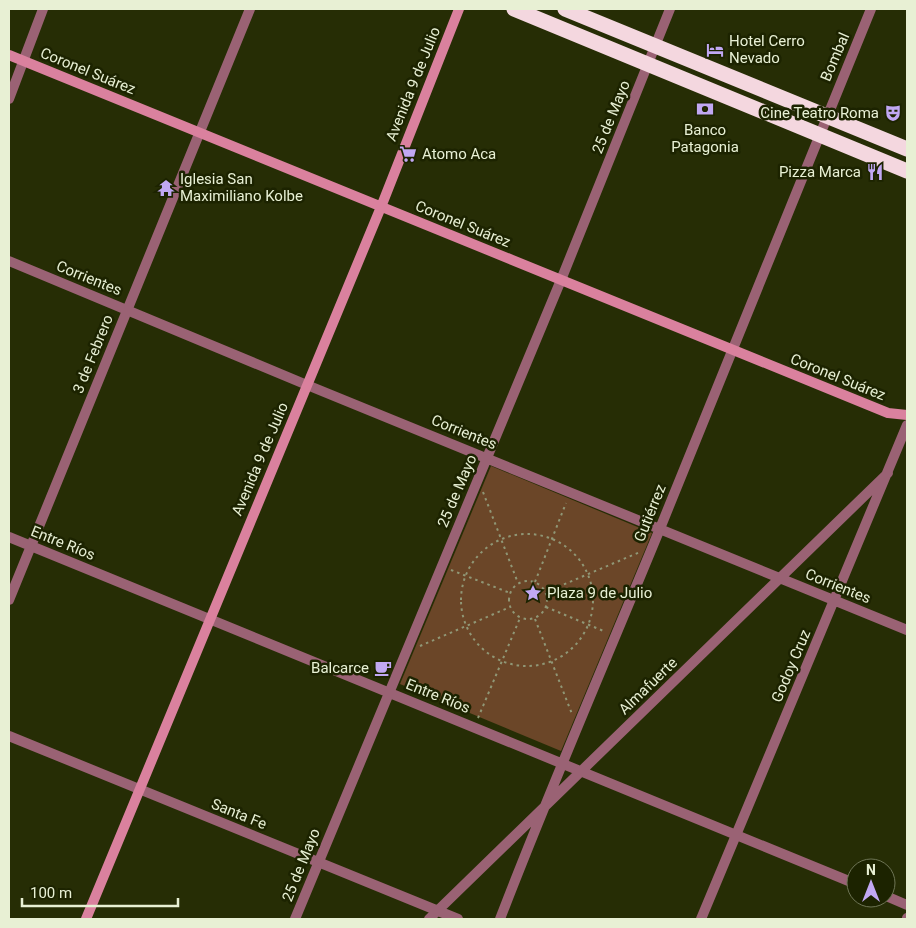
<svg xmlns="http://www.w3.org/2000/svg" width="916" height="928" font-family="Roboto,sans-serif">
  <rect width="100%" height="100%" fill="#262d05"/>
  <!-- green -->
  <path fill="#6b4628" d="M491,466L652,533L561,751L400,684Z"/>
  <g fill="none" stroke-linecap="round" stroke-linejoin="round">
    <!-- path -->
    <path stroke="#909776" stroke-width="2" stroke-dasharray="2.5 4" stroke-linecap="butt" d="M483,492L518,583
      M461 600a66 66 0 1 1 132 0a66 66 0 1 1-132 0Z
      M451,570L510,593
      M509 600a19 19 0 1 1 38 0a19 19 0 1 1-38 0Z
      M535,582L566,503
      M546,592L640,552
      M546,607L606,632
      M535,619L572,714
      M420,646L510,607
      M478,718L520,618"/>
    <!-- street -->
    <path stroke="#9a6274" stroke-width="10" d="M9,99L43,9
      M9,261L307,385L907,630
      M9,537L856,884
      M9,600L250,9
      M9,736L458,919
      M886,896L907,905
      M295,919L561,280L670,9
      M429,919L888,473
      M500,919C550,789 606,660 659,531C730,357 799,182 871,9
      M701,919L907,425
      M907,919V918"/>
    <!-- secondary -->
    <path stroke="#da819e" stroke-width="10" d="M9,55L888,413L907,415
      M86,919L381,207L459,9"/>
    <!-- highway -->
    <path stroke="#f4d7df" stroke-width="15" d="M514,9L907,171
      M565,9L907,149"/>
  </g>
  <!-- icons -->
  <defs>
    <g id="hotel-bare" transform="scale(1.35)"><path d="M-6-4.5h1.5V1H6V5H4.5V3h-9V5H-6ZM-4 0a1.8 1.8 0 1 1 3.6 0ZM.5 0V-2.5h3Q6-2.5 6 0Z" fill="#c1a8f3" stroke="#1c2300" stroke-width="2.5" paint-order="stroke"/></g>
    <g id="bank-bare" transform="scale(1.35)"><path d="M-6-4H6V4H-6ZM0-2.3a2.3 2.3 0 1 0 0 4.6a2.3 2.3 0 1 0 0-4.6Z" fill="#c1a8f3" stroke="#1c2300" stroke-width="2.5" paint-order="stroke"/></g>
    <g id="theatre-bare" transform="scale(1.35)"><path d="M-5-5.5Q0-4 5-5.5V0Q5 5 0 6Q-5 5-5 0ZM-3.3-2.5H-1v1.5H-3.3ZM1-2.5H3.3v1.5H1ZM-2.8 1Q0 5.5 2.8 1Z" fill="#c1a8f3" stroke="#1c2300" stroke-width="2.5" paint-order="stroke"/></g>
    <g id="supermarket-bare" transform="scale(1.35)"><path d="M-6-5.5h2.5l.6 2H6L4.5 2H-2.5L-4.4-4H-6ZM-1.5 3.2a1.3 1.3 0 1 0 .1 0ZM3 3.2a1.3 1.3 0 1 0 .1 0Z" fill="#c1a8f3" stroke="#1c2300" stroke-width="2.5" paint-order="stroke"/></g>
    <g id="restaurant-bare" transform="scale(1.35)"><path d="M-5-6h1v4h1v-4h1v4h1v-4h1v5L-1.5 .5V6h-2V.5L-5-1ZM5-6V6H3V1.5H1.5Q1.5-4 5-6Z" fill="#c1a8f3" stroke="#1c2300" stroke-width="2.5" paint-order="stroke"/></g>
    <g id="temple-bare" transform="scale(1.35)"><path d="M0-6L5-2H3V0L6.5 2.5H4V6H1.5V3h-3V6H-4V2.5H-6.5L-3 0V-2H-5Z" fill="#c1a8f3" stroke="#1c2300" stroke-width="2.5" paint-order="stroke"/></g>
    <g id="sight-bare" transform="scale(1.35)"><path d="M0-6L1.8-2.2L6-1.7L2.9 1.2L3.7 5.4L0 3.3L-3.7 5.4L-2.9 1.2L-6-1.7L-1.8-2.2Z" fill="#c1a8f3" stroke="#1c2300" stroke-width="2.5" paint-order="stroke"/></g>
    <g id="cafe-bare" transform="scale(1.35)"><path d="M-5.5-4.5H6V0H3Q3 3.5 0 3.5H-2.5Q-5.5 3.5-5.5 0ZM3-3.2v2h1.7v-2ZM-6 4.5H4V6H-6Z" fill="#c1a8f3" stroke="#1c2300" stroke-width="2.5" paint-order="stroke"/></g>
  </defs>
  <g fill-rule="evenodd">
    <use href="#hotel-bare" x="715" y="50"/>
    <use href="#bank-bare" x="705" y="109"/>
    <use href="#theatre-bare" x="893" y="113"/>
    <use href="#supermarket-bare" x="408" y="154"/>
    <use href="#restaurant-bare" x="875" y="172"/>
    <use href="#temple-bare" x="166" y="188"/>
    <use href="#sight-bare" x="533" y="593"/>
    <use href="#cafe-bare" x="383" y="668"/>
  </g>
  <g text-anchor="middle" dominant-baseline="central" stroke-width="5" stroke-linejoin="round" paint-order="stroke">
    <!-- poi labels -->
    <g font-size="15" fill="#e8f0d4" stroke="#1c2300" text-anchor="start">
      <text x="729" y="41">Hotel Cerro<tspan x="729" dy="17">Nevado</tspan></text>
      <text x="879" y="113" text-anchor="end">Cine Teatro Roma</text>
      <text x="705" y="130" text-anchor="middle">Banco<tspan x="705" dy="17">Patagonia</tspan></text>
      <text x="422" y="154">Atomo Aca</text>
      <text x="861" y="172" text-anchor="end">Pizza Marca</text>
      <text x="180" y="179">Iglesia San<tspan x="180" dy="17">Maximiliano Kolbe</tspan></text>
      <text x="547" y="593">Plaza 9 de Julio</text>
      <text x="369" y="668" text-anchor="end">Balcarce</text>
    </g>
    <!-- street labels -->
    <g font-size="15" fill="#e8f0d4" stroke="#1c2300">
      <text transform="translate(835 57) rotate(-67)">Bombal</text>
      <text transform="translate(88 71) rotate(22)">Coronel Suárez</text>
      <text transform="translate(413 84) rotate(-68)">Avenida 9 de Julio</text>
      <text transform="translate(611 117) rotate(-68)">25 de Mayo</text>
      <text transform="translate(463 224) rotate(22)">Coronel Suárez</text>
      <text transform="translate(89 278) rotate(22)">Corrientes</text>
      <text transform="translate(93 354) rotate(-68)">3 de Febrero</text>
      <text transform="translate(838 377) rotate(22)">Coronel Suárez</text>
      <text transform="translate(464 432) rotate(22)">Corrientes</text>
      <text transform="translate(260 459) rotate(-67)">Avenida 9 de Julio</text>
      <text transform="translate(457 491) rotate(-67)">25 de Mayo</text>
      <text transform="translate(650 513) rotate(-68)">Gutiérrez</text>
      <text transform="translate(63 543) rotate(22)">Entre Ríos</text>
      <text transform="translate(838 586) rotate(22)">Corrientes</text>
      <text transform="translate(791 666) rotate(-67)">Godoy Cruz</text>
      <text transform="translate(648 686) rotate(-44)">Almafuerte</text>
      <text transform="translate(438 696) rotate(22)">Entre Ríos</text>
      <text transform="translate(239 814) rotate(22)">Santa Fe</text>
      <text transform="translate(301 865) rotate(-68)">25 de Mayo</text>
    </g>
  </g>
  <!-- border -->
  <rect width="916" height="928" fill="none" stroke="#e8f0d4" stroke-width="20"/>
  <!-- north arrow -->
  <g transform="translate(871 883)"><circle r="24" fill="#1c2300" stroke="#6e7555"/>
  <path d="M0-4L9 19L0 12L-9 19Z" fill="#c1a8f3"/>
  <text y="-8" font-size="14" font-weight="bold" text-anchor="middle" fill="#e8f0d4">N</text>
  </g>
  <!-- scale -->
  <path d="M22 898v8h156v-8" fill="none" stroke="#e8f0d4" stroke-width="2.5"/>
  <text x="30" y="898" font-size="15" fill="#e8f0d4" stroke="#1c2300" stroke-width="4" paint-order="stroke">100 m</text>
</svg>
